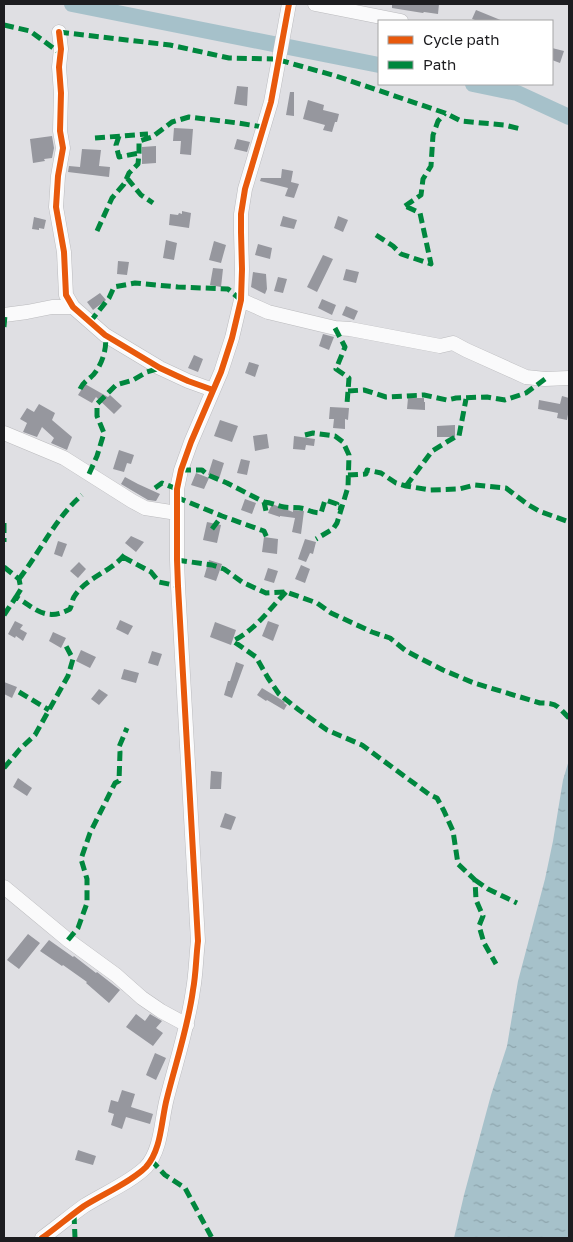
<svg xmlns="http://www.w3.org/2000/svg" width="573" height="1242" font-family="'Golos Text',sans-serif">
  <defs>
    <pattern id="water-ripples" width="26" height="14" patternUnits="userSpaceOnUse" patternTransform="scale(1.25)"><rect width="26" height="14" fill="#a6c1ca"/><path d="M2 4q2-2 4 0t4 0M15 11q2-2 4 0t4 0" fill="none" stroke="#8ea5ad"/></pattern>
  </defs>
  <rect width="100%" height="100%" fill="#dfdfe3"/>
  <!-- water -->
  <path fill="url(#water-ripples)" d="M569,760V1238H454L464,1195L491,1095L507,1046L518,981L545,879L553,841L563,780Z"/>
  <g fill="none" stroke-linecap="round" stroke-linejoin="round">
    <!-- river -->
    <path stroke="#a6c1ca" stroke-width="16" d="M72,4L379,65
      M473,84L517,93L569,117"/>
  </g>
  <!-- building -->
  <path fill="#96979e" d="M392,4H439L438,14L424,12L423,13L392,8Z
    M476,10L503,21H478L472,19Z
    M552,48L564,51L560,63L552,60Z
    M237,86L248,87L247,106L234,104Z
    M290,92H294V116L286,115Z
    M308,100L324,105L323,110L339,114L337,122H335L332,132L323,130L325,125L303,119Z
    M174,128L193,129L191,155L180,154L181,141H173Z
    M52,136L54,148L52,158L44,159L45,161L33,163L30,139Z
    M237,139L250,142L247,152L234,149Z
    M156,146V163L142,164V147Z
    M82,149L101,150L99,166L110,167L109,177L68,172L69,166L80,167Z
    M282,169L293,171L291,182L299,184L294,198L285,196L288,188L260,181L261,178H281Z
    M182,211L191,213L189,228L169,225L170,214L178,215L179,213L182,214Z
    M283,216L297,220L294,229L280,226Z
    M338,216L348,220L343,232L334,228Z
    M34,217L46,220L44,229L39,228V230L32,229Z
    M166,240L177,243L174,260L163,258Z
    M214,241L226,245L221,263L209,260Z
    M258,244L272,248L270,259L255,255Z
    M323,255L333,259L317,292L307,287Z
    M118,261L129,262L127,275L117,274Z
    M213,268L223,269L221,287L210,285Z
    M346,269L359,272L356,283L343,280Z
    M253,272L266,274L267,289L265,294L251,287Z
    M278,277L287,279L283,293L274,291Z
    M100,293L106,300L93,310L87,302Z
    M322,299L336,305L332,315L318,308Z
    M346,306L358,311L354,320L342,315Z
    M323,334L334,337L329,350L319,346Z
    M194,355L203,359L198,372L188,368Z
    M249,362L259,365L255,377L245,373Z
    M85,384L108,397L110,395L122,406L114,414L96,397L92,403L78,395Z
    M562,396L569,398V409L567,420L557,418L558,413L538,409L539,400L560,404Z
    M408,398H424V402H425V410L407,409Z
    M39,404L55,413L52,420L72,437L67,450L51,443L54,438L42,427L37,437L23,432L27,423L20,419L27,408L34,412Z
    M330,407L349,408L348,420L345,419V429L333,428L334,419H329Z
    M220,420L238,426L232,442L214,436Z
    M455,425V437H437V426Z
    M267,434L269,448L255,451L253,436Z
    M294,436L315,439L314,446L306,445L305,450L293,449Z
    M119,450L134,455L131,464L127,463L124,472L113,469Z
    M213,459L224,463L219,479L208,475Z
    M241,459L250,461L247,475L237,473Z
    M196,473L209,478L204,489L191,485Z
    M125,477L138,484L160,494L156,501L148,500L121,484Z
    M245,499L256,503L252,514L241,510Z
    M272,504L293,512V510L304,511L301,534L292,532L295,518L280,516V517L268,513Z
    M207,522L221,525L217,543L203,540Z
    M131,536L144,542L136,552L125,543Z
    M264,537L278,539L277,554L262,552Z
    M305,539L316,542L313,554L310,553L306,562L298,559Z
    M58,541L67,544L62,557L54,554Z
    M209,560L222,564L216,581L204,577Z
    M79,562L86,569L78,578L70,571Z
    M301,565L310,569L305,583L295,579Z
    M268,568L278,571L274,583L264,580Z
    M120,620L133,626L128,635L116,629Z
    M15,621L23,625L20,629L27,633L23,641L16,636L15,638L8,634Z
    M268,621L279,625L273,641L262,636Z
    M215,622L236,630L231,645L210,637Z
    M53,632L66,638L61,648L49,641Z
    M81,650L96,657L90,668L76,661Z
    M152,651L162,654L158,666L148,663Z
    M236,662L244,665L232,698L224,695L228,681H230Z
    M124,669L139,673L136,683L121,679Z
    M4,682L17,687L12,698L4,694Z
    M262,688L285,702L284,703L287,705L284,710L267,700L266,701L257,695Z
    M99,689L108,695L99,705L91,699Z
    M211,771L222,772L221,789H210Z
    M18,778L32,788L27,796L13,787Z
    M225,813L236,817L231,830L220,827Z
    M28,934L40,943L19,969L7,960Z
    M49,940L73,957L74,956L96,973L97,972L120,990L109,1003L86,983L87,982L63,965L62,966L40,951Z
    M136,1014L145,1021L150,1014L162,1021L156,1028L163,1033L153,1046L126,1027Z
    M155,1053L166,1058L156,1080L146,1075Z
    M122,1090L135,1094L131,1107L153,1114L150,1124L126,1117L122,1129L111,1125L114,1114L108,1112L111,1100L118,1102Z
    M78,1150L96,1156L93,1165L75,1160Z"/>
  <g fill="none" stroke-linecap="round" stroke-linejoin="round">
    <!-- minor casing -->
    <g stroke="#bbbbbe" stroke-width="15">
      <path id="minor" d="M315,4L401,21
        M59,32L61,49L59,67L61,93L60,131L63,148L58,176L56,207L64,252L66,295L73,307L105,335L160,368L188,381L213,390
        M241,300L268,312L335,328L350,329L440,346L453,343L466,350L526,377L545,379L569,378
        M4,315L27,312L52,307H73
        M4,433L64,458L132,501L145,508L177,513
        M4,887L68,940L116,975L142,998L161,1011L187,1025
        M42,1238C56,1228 70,1216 84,1206C103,1194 131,1182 146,1167C162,1149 161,1120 167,1098C176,1062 188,1027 193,990C196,974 196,957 198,941L178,586L177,560V489L181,470L191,442L221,372L232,338L241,300L242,269L241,232V214L245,189L271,102L289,4"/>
    </g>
    <!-- minor -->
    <use href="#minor" stroke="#fafafb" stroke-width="14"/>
    <!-- quiet -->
    <path stroke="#00873e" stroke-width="5" stroke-dasharray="10 5" stroke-linecap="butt" d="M4,25L30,31L60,53
      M59,32L170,45L229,58L273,59
      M279,60L336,76L445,113L461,121L504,125L521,129
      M119,136L116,145L119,157L139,153
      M95,138L148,134
      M127,178L141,195L153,203
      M405,206L421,195L423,179L431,166L433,135L438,121L445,113
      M97,231L112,198L124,184L129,173L138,164L139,153V141L152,137L172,122L189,117L238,123L263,127
      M376,235L393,246L401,254L431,264L420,213L405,206
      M90,322L109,298L114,287L135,283L178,287L228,289L241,300
      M4,327L5,315
      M335,328L345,347L336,369L349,378L347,404
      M80,389C83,383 86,381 91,377C101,368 108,348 105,335
      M348,391L364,390L386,397L424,395L447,400L456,398L487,397L505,400L526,393L545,379
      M305,435L313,433L335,436L343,442L349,455L348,487L337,523L333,529L316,539
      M181,470H202L208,475L227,483L264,502L266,511
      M89,474L97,456L104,433L97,416V404L116,385L133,380L147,372L160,368
      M348,475L366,474L367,470L381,473L396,483L406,486L430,490L459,489L475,485L506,488L527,504L539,511L569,522
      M406,486L432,451L455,437L459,436L466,399
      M155,488L162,483L177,489
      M176,497L222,516L264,531L268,540
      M264,502C273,503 277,506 284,507C291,508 298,507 305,509C310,511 314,513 321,513L325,500L337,504L336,507L341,508
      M4,523V542
      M212,529L222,516
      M123,557L151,572L159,582L178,586
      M177,560L212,565L224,569L242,582L266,593L286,592L317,603L331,613L372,632L390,638L406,651L443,670L474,683L540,703C558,703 557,706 569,718
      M4,567L19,579L21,589L16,597
      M19,579C39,553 57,516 82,495
      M286,592C269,610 255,630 233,641L256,657L268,678L279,694L299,710L327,730L362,745L430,795L437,798L444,811L453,831L458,864L475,880L476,900L483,916L479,926L484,943L496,964
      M4,615L16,597C36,609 46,622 70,609C72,605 72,600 74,597C86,577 112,572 126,553
      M19,692L49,710
      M4,768L20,749L35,735L68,676L73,659L66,646
      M475,880L488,889L517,903
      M68,940L78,928L87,903V879L81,859L90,833L115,783L119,781L120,752L119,747L127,728
      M151,1160L165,1175L185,1188L212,1238
      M74,1214L75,1238"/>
    <!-- cycleway casing -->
    <g stroke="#fff" stroke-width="9">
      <path id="cycleway" d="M59,32L61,49L59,67L61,93L60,131L63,148L58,176L56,207L64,252L66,295L73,307L105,335L160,368L188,381L213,390
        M42,1238C56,1228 70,1216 84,1206C103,1194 131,1182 146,1167C162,1149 161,1120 167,1098C176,1062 188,1027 193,990C196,974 196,957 198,941L178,586L177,560V489L181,470L191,442L221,372L232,338L241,300L242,269L241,232V214L245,189L271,102L289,4"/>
    </g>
    <!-- cycleway -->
    <use href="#cycleway" stroke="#e8590c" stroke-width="6"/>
  </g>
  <!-- border -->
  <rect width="573" height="1242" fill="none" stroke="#1d1d20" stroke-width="10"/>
  <!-- legend -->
  <rect x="378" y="20" width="175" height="65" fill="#ffffff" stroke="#a5a5a6"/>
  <rect x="388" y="36" width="25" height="8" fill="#e8590c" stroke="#a5a5a6"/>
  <text x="423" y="45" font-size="15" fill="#1d1d20">Cycle path</text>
  <rect x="388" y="61" width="25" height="8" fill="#00873e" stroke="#a5a5a6"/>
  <text x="423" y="70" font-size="15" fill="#1d1d20">Path</text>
</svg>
